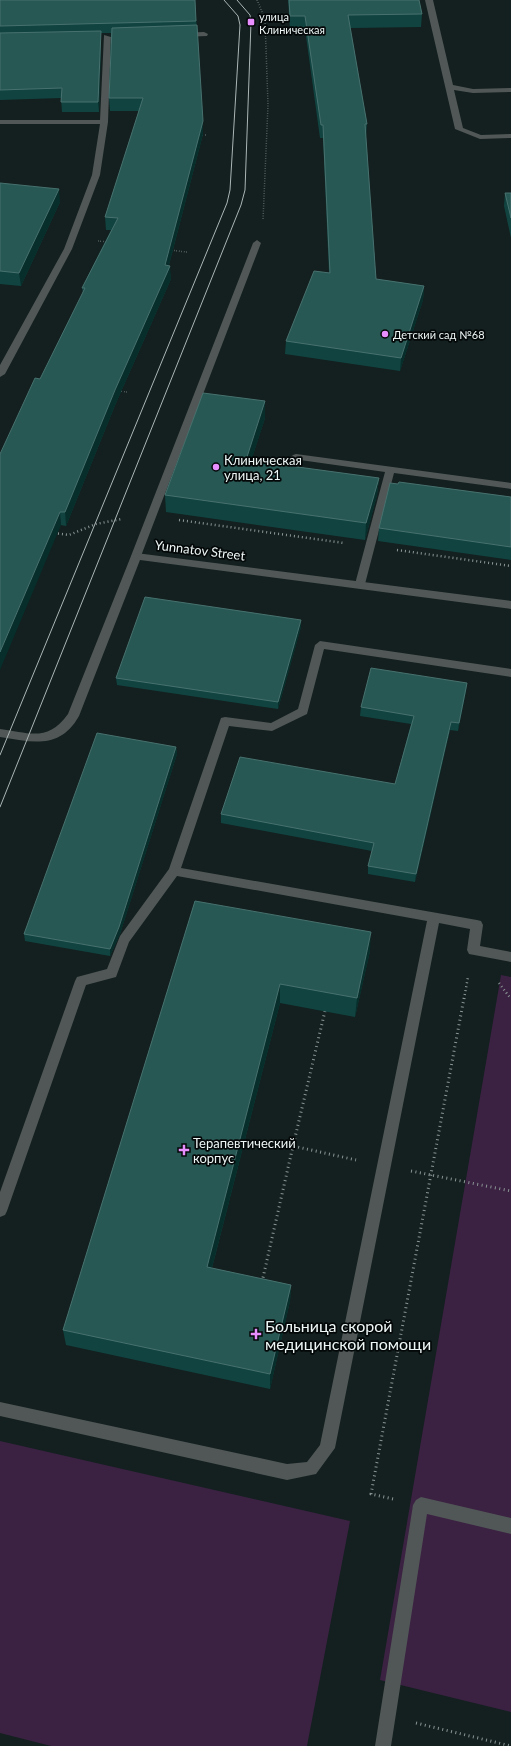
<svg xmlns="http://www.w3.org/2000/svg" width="511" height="1746" font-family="Lato,sans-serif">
  <rect width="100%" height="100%" fill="#13201f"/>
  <!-- green -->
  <path fill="#3b2142" d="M501,975L511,977V1712L380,1680Z
    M0,1441L350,1521L307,1746H51L0,1733Z"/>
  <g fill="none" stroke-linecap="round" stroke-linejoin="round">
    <!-- path-far2 -->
    <path stroke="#8a9594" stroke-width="1.5" stroke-dasharray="0.5 2" stroke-linecap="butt" d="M257,0L265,19L268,105L263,220
      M200,135H207
      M98,241L109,242
      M169,250L187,252
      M119,391L127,392"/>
    <!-- path-far1 -->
    <path stroke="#8a9594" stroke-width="2.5" stroke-dasharray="1 3" stroke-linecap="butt" d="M179,520L344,543
      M54,533L69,535L96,524L122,519
      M397,550L511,566
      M499,983L511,999
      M464,999L468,977"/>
    <!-- path -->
    <path stroke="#8a9594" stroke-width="3" stroke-dasharray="1 3.5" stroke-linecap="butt" d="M325,1011L293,1146L356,1160
      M411,1171L511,1191
      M262,1282L293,1146
      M393,1499L371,1494L464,998
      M416,1723L511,1746"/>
    <!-- service -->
    <path fill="#515756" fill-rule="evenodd" d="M425,0H433L453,85L473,89L511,88V92L473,93L454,90L463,128L481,135L511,134V138L480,139L455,129Z
      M204,32L208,34L207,36L181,37L177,35L181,33Z
      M104,35L111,37L108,122L100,175L72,249L5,374L0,377V365L64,249L92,175L100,124H0V120H100Z
      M257,240L261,243L141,556L140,558H132L131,556L253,243Z
      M296,454L511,483V489L394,473L365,584L360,588L355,584L385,472L293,459L291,457L293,455Z
      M320,641L511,669V677L324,649L307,714L272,731L229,726L181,868L477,920L481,921L483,925L480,946L511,952V962L469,954L467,950L470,929L439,923L335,1448L316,1474L287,1480L0,1416V1402L287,1464L307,1462L320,1445L427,921L177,876L129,942L116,977L86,985L7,1211L5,1215L0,1217V1192L75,981L77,977L107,969L120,936L169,869L221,718L225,717L271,723L298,709L315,645Z
      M421,1497L511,1518V1534L427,1514L391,1746H375L413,1505L416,1500Z"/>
    <!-- tertiary -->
    <path fill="#515756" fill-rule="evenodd" d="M136,553L511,601V609L140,560L79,716C60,750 32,742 0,737V729C30,733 48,742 68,714L131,556Z"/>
    <!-- tram -->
    <path stroke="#abb6b5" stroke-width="1" d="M0,755L227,203L230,190L240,25L238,16L224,0
      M0,807L241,205L245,190L251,22L250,15L237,0"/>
  </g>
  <!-- wall -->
  <path fill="#114441" d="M0,0H195L203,134L169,265L171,279L116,403L66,526L61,525L40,379L83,293L82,288L111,230H106L105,217L139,111H110L109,98L111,33H101V41L99,112H62L61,98L0,100Z
    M288,0H419L422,14L421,27L350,28L367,124L366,137L376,279L424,286L423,300L400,371L285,354L286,341L329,273L323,138H320L305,29H290Z
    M0,183L60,202L21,286L0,284Z
    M505,193H511V238L504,206Z
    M265,401V418L251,461L379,478L377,495L365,540L166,512L165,495Z
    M511,497V560L378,541L379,528Z
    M301,627L278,709L117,685L116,678Z
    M467,683L466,691L458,731L450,730L415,882L368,874V866L372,851L221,823V814L395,784L411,724L360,716L361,707Z
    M176,747L177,754L120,934L110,956L25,941L24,934Z
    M195,901L370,951L355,1017L280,1003L212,1268L291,1285L290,1301L270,1389L66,1345L63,1330Z"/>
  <!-- shaded-wall -->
  <path fill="#082e2b" d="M101,31V41L99,112L98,102Z
    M203,121V134L166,276L170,266L171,279L116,403L66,526L65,512L165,265Z
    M59,189L60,202L21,286L19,273Z
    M424,286L423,300L400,371L401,358Z
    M265,401V418L246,477V460Z
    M379,478L377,495L365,540L366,523Z
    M60,512L61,525L0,670V652Z
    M301,620V627L278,709V702Z
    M467,683L466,691L458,731L459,723Z
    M451,722L450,730L415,882L416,874Z
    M176,747L177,754L120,934L110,956V949Z
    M371,932L370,951L355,1017L357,998Z
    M280,984V1003L208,1283L207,1267Z
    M291,1285L290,1301L270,1389V1374Z"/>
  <!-- building -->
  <path fill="#285854" stroke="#47716e" d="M0,0H195L196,21L0,26Z
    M289,0H419L422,14L348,15L367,124H365L376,279L424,286L401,358L286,341L314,271L330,273L323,125H321L305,16H290Z
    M197,25L203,121L165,265L170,266L115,390L65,512H60L0,652V454L35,378L40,379L85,288H82L118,218L105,217L143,98H109L112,28Z
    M101,31L98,102H61L62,88L0,90V33Z
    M0,183L59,189L19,273L0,271Z
    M505,193H511V218Z
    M203,393L265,401L246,460L379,478L366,523L165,495Z
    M399,482L511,497V547L379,528L390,483L398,484Z
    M145,597L301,620L278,702L116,678Z
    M371,668L467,683L459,723L451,722L416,874L368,866L374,843L221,814L240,757L395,784L414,716L361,707Z
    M97,733L176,747L119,927L110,949L24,934Z
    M195,901L371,932L357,998L280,984L207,1267L291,1285L270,1374L63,1330Z"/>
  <!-- markers -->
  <g fill="#e98efe" stroke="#040808" stroke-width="1.5">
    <rect x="247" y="18" width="8" height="8" rx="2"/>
    <circle cx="385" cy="334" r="4"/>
    <circle cx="216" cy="467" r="4"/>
    <path d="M182 1144h4v4h4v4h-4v4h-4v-4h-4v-4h4z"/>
    <path d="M254 1328h4v4h4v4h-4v4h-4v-4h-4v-4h4z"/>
  </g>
  <g text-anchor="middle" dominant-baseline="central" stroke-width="3.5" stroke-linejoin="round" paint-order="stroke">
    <!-- far-poi labels -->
    <g font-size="11" fill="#eef7f6" stroke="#040808" text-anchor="start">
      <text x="259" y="16">улица<tspan x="259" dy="13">Клиническая</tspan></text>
      <text x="393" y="334">Детский сад №68</text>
    </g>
    <!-- poi labels -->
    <g font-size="13" fill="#eef7f6" stroke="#040808" text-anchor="start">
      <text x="224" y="460">Клиническая<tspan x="224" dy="15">улица, 21</tspan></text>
      <text x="193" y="1143">Терапевтический<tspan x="193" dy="15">корпус</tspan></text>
    </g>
    <!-- street labels -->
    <g font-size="13" fill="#eef7f6" stroke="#040808">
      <text transform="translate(200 550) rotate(7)">Yunnatov Street</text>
    </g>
    <!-- near-poi labels -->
    <g font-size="16" fill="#eef7f6" stroke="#040808" text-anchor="start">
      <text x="265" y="1325">Больница скорой<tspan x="265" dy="18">медицинской помощи</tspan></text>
    </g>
  </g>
</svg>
